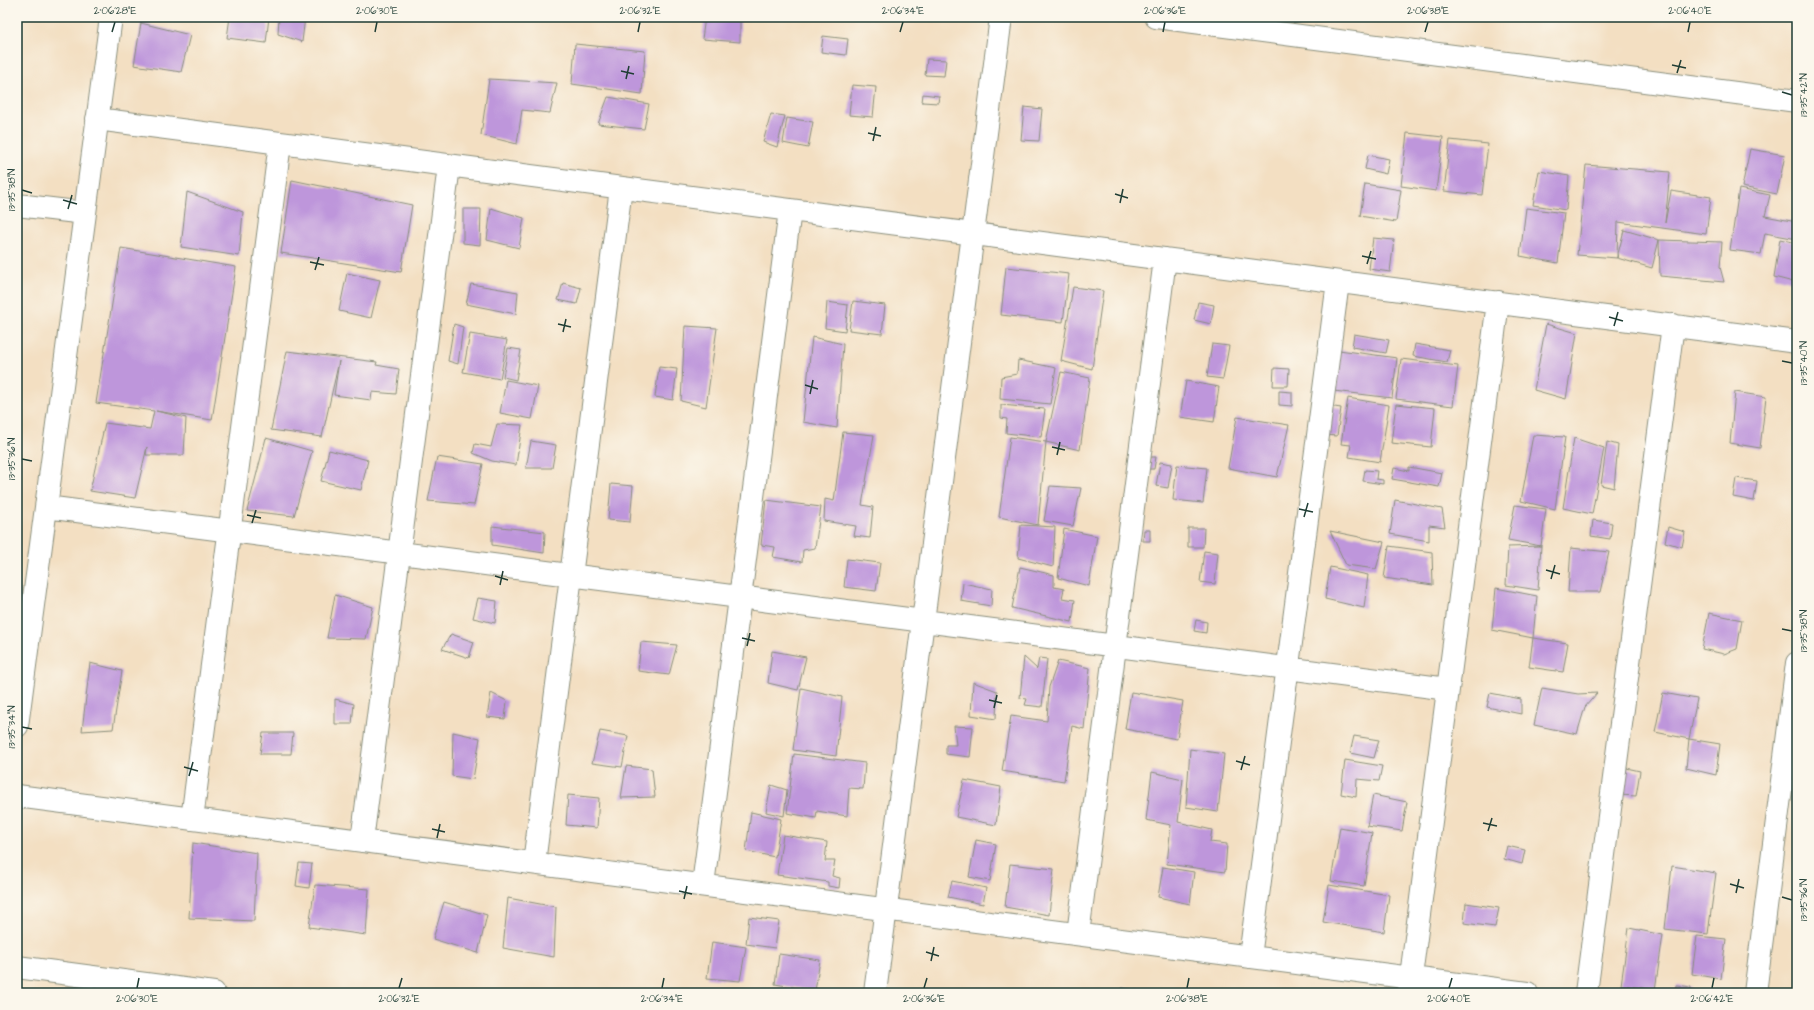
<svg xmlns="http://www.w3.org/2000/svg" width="1814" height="1010" font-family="'Architects Daughter',sans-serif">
  <rect width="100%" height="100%" fill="#fbf7ec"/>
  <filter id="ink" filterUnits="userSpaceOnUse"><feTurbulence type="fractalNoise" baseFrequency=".025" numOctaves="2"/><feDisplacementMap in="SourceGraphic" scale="8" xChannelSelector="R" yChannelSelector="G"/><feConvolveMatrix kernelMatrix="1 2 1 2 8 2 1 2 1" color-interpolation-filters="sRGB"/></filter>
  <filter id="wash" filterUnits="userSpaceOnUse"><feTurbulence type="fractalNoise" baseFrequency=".012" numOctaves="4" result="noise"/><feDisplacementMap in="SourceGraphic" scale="16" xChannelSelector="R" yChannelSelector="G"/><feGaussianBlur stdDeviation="0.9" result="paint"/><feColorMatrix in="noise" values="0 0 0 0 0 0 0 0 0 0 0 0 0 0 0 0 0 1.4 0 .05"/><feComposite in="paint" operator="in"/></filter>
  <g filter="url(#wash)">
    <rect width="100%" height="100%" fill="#f3dfc2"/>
    <g id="blocks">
      <!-- building -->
      <path fill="#be96db" d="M230,17H269L266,43L227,38Z
        M279,17H305L302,42L278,34Z
        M705,17H724L740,20V42L702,39Z
        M1744,17H1757L1756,21L1744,19Z
        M141,23L190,35L181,72L134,65Z
        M823,36L848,39L846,55L821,52Z
        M575,44L645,51L642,94L572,84Z
        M927,59L946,60L944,76L925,75Z
        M489,79L557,83L550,113L522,110L517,144L481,135Z
        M852,85L876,87L873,117L849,115Z
        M923,94L939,96L938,103L922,102Z
        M608,97L649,104L644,129L598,124Z
        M1024,107L1042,109L1039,141L1021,140Z
        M771,114L785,116L777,147L763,142Z
        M787,118L813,122L808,148L783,143Z
        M1407,133L1443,137L1436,191L1401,186Z
        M1450,140L1488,144L1482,195L1444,191Z
        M1750,149L1785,155L1777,194L1742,187Z
        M1368,155L1389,159L1386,174L1365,169Z
        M1586,165L1670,172L1665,223L1671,191L1711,197L1706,234L1618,222L1617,258L1624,230L1659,240L1652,268L1617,258L1577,255Z
        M1539,171L1569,176L1566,210L1533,205Z
        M292,180L412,205L401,272L281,253Z
        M1365,184L1401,190L1396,222L1360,216Z
        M1739,189L1770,195L1765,216L1797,222V239L1765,233L1761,254L1730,250Z
        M187,192L243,212L239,256L181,247Z
        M491,208L524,218L519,248L487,240Z
        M1526,208L1564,213L1558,263L1520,256Z
        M463,209H481L480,245L463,243Z
        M1373,238L1394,240L1390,272L1369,269Z
        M1780,239L1797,243V283L1774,277Z
        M1659,240L1722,242L1720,267L1724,282L1660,276Z
        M121,248L236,267L212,420L156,411L186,418L184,455H146L147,447L135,498L90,491L105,423L150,429L154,411L96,403Z
        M1006,267L1069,274L1063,322L1001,315Z
        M347,273L380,280L371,318L339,311Z
        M563,283L581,288L577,304L558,300Z
        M471,284L518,292L516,314L466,304Z
        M1073,287L1103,291L1092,369L1061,361Z
        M853,301L885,305L882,334L849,330Z
        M827,302L848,305L845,331L825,328Z
        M1198,302L1214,305L1211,324L1194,320Z
        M454,324L463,327L458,364L448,361Z
        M1546,324L1577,333L1566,399L1534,390Z
        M685,326L717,328L706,407L681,401Z
        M470,334L507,340L500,379L463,372Z
        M1354,334L1389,340L1386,353L1352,347Z
        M812,337L843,344L837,428L803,422Z
        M1212,344L1229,346L1223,379L1207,377Z
        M1415,344L1450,350L1447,362L1413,356Z
        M508,348L521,350L516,380L503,377Z
        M1339,350L1397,358L1392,398L1334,391Z
        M287,351L377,362L376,365L399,369L396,394L372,392L371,400L334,395L339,361L322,437L271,430Z
        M1401,359L1458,366L1453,406L1396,399Z
        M1018,360L1056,368L1050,404L1000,399L1001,377L1017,374Z
        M659,367L677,369L673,400L655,397Z
        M1274,368L1289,369L1288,386H1273Z
        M1061,372L1090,378L1080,450L1046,442Z
        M506,380L538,386L532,419L500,413Z
        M1186,381L1219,387L1214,422L1180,417Z
        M1279,391L1292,392V406L1279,405Z
        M1735,392L1766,397L1760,448L1730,443Z
        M1348,398L1389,405L1380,462L1349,457L1351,445L1341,444Z
        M1396,404L1435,408L1431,447L1391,443Z
        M1001,405L1045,409L1041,437L1006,433L1007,419L1001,418Z
        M1328,406L1341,408L1337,436L1324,435Z
        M1237,417L1289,425L1277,477L1228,468Z
        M497,424L522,425L516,465L492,461L473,453L475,444L491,447Z
        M843,432L874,435L862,505L873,507L870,538L854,536L856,526L824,521L825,499L834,501Z
        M1533,435L1565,437L1555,509L1521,501Z
        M1010,437L1046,442L1038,525L999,517Z
        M266,438L312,451L294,516L247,511Z
        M1574,438L1604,448L1592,514L1563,508Z
        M531,441L556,445L552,468H526Z
        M1607,442L1618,445L1614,488L1601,485Z
        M329,450L368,460L361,490L321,481Z
        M437,457L483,464L474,505L428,501Z
        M1151,457H1156L1154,469H1149Z
        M1160,462L1172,464L1168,488L1156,486Z
        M1177,465L1207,468L1203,503L1173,500Z
        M1409,467L1442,473L1439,487L1392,479L1394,468L1409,471Z
        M1365,470L1377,471L1376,479L1383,480V484L1363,481Z
        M1736,478L1757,481L1754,501L1733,497Z
        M611,484L633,486L630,522L608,520Z
        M1050,486L1081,488L1073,526L1044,521Z
        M766,500L821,507L815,548L803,550L802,562L773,557L775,547L761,545Z
        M1395,500L1442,509L1445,527L1429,525V541L1390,534Z
        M1515,505L1546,509L1541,546L1508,540Z
        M1593,520L1612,523L1610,539L1591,536Z
        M1021,525L1055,527L1053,567L1018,558Z
        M492,526L545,532L544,553L492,545Z
        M1668,527L1685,532L1682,547L1665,542Z
        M1188,528H1204L1203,547H1188Z
        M1064,529L1097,536L1089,586L1058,578Z
        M1144,530H1150V541H1143Z
        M1330,531L1384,542L1376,569L1346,565Z
        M1389,546L1432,552L1433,585L1384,578Z
        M1541,546L1538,590L1506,585L1508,547Z
        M1571,548L1609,552L1600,592H1568Z
        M1204,551L1218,553L1215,584L1200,582Z
        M847,559L880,563L876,591L844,587Z
        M1020,567L1054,575V587L1064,589L1062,598L1075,600L1072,622L1012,608Z
        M1330,567L1368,575L1364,608L1325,599Z
        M963,583L992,589L991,606L961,601Z
        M1496,588L1537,596L1533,638L1492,630Z
        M335,595L373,607L366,639L327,638Z
        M478,598L497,601L495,623L473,618Z
        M1709,613L1742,620L1737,649L1724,654L1702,649Z
        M1196,620L1207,622L1206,633L1194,631Z
        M451,634L474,642L469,658L442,649Z
        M1533,638L1568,643L1563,672L1529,667Z
        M641,642L677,645L669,675L638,671Z
        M772,651L806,657L798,690L768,683Z
        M1024,657L1037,669L1039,658L1047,659L1042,707L1025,705L1027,699L1020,698Z
        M1058,661L1090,668L1084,729L1072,726L1064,781L1002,771L1011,716L1047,721L1049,687Z
        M90,663L122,671L113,729L82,731Z
        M973,682L997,691L996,719L971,715Z
        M801,688L842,697L836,756L793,750Z
        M1542,688L1578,694L1597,693L1585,707L1577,734L1534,725Z
        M1131,692L1183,701L1177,739L1125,729Z
        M491,693L507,701L505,719L487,717Z
        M1490,693L1521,699V714L1487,707Z
        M1663,693L1697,699L1689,739L1655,732Z
        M335,699L354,704L352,724H335Z
        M954,726L973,727L970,757L946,754V745H956Z
        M600,731L628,736L622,767L592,763Z
        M453,732L480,738L473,779L452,776Z
        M263,733H293L291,754H260Z
        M1354,736L1379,740L1374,758L1350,753Z
        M1689,739L1720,744L1716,775L1686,768Z
        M1190,749L1224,754L1218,812L1186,807Z
        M794,754L865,763L863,789L849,788L847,816L817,811L816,818L787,813Z
        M1345,760L1382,766L1379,781L1357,779L1356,797L1341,794Z
        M626,766L652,769L655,797L621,798Z
        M1622,767L1640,771L1636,796L1619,795Z
        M1152,772L1183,779L1178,822L1212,830L1210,842L1227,844L1225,872L1167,864L1171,825L1146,820Z
        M964,780L1001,787L996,825L956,817Z
        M771,785L787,790L784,816L766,812Z
        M568,795L599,798L597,828L566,825Z
        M1373,795L1407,802L1402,831L1367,826Z
        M751,812L781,819L775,857L746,851Z
        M1340,827L1372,833L1364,886L1331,881Z
        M783,835L827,842L825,861H835L832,876L840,878L839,888L828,886V882L777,875Z
        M976,840L996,844L990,881L969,877Z
        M193,843L257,853L254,921L189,918Z
        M1507,846L1525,850L1522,864L1504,859Z
        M299,863L312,864L309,888L296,886Z
        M1010,864L1054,869L1049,915L1005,907Z
        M1672,866L1716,873L1708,934L1665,929Z
        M1163,867L1194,872L1190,904L1158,897Z
        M952,881L986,888L983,904L948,897Z
        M315,885L369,889L366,935L309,927Z
        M1329,885L1389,895L1384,932L1323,922Z
        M508,898L556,907L554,957L503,948Z
        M444,902L487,915L478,953L433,939Z
        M1466,903L1499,908L1495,927L1464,923Z
        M749,917L779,921L775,948L746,944Z
        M1629,928L1663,935L1655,990L1621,985Z
        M1697,936L1726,939L1721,979L1692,974Z
        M712,942L746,947L740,981L707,978Z
        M779,954L820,960L815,991L775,984Z
        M1676,985L1691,987L1690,993H1675Z
        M1122,988L1148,992V993H1122Z"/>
    </g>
  </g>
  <g filter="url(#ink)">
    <use href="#blocks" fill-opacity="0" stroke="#898e7b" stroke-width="1"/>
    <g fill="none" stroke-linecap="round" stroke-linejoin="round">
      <!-- minor casing -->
      <g stroke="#898e7b" stroke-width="24">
        <path id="minor" d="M1156,17L1797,101
          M97,119L1797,342
          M17,205L85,213
          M46,507L1448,689
          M17,726L111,17
          M17,796L1527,993
          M192,819L280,143
          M362,841L449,166
          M534,863L621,188
          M703,885L790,210
          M1078,934L1165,259
          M1250,957L1338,282
          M17,967L214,993
          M1409,992L1498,302
          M875,993L1001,17
          M1586,993L1673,325
          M1755,993L1797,663"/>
      </g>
      <!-- minor -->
      <use href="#minor" stroke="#fff" stroke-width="22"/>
    </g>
  </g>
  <!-- ticks -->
  <path fill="none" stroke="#1f3d34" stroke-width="1.5" d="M112,32L115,22M375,32L377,22M638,32L640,22M900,32L903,22M1163,32L1165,22M1425,32L1428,22M1688,32L1690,22M1672,65L1686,68M621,71L634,74M1677,73L1681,60M626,79L629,66M1782,92L1792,95M868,133L881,136M873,141L876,127M22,190L32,193M1115,194L1128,198M63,200L77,204M1120,203L1123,189M68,209L72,195M1362,256L1376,259M310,262L324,265M1367,264L1371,251M315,270L319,257M1609,317L1623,321M558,324L571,327M1614,326L1618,312M563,332L566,319M1782,361L1792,363M805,385L818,389M810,394L813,380M1052,447L1065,450M1057,455L1060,442M22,459L32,461M1299,509L1313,512M247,515L261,518M1304,517L1308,503M252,523L256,510M1546,570L1560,574M495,576L508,580M1551,579L1555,565M500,585L503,571M1782,629L1792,631M742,638L755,641M747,646L750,633M989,700L1002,703M994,708L997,695M22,727L32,729M1236,761L1250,765M184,767L198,771M1241,770L1245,756M189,776L193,762M1483,823L1497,826M432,829L445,832M1488,831L1492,818M437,838L440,824M1730,884L1744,888M679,891L692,894M1736,893L1739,879M1782,897L1792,900M684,899L687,886M926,952L939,956M931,961L934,947M137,988L139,978M399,988L402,978M662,988L664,978M924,988L927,978M1187,988L1189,978M1449,988L1452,978M1712,988L1714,978"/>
  <!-- margin -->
  <rect width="1814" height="1010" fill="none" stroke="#fbf7ec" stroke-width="44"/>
  <rect x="22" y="22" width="1770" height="966" fill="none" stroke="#1f3d34" stroke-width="1.5"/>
  <g font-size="10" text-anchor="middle" fill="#1f3d34">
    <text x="115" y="14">2°06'28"E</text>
    <text x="377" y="14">2°06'30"E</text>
    <text x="640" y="14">2°06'32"E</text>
    <text x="903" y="14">2°06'34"E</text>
    <text x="1165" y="14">2°06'36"E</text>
    <text x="1428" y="14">2°06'38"E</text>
    <text x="1690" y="14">2°06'40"E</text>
    <text transform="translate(1803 95) rotate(-90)" y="4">13°35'42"N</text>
    <text transform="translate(11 190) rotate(-90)" y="4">13°35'38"N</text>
    <text transform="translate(1803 363) rotate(-90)" y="4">13°35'40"N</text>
    <text transform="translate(11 459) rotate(-90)" y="4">13°35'36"N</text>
    <text transform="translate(1803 631) rotate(-90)" y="4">13°35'38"N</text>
    <text transform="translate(11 727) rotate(-90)" y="4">13°35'34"N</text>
    <text transform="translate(1803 900) rotate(-90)" y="4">13°35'36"N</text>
    <text x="137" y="1002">2°06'30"E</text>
    <text x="399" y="1002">2°06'32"E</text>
    <text x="662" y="1002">2°06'34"E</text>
    <text x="924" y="1002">2°06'36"E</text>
    <text x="1187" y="1002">2°06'38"E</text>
    <text x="1449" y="1002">2°06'40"E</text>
    <text x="1712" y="1002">2°06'42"E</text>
  </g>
</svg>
